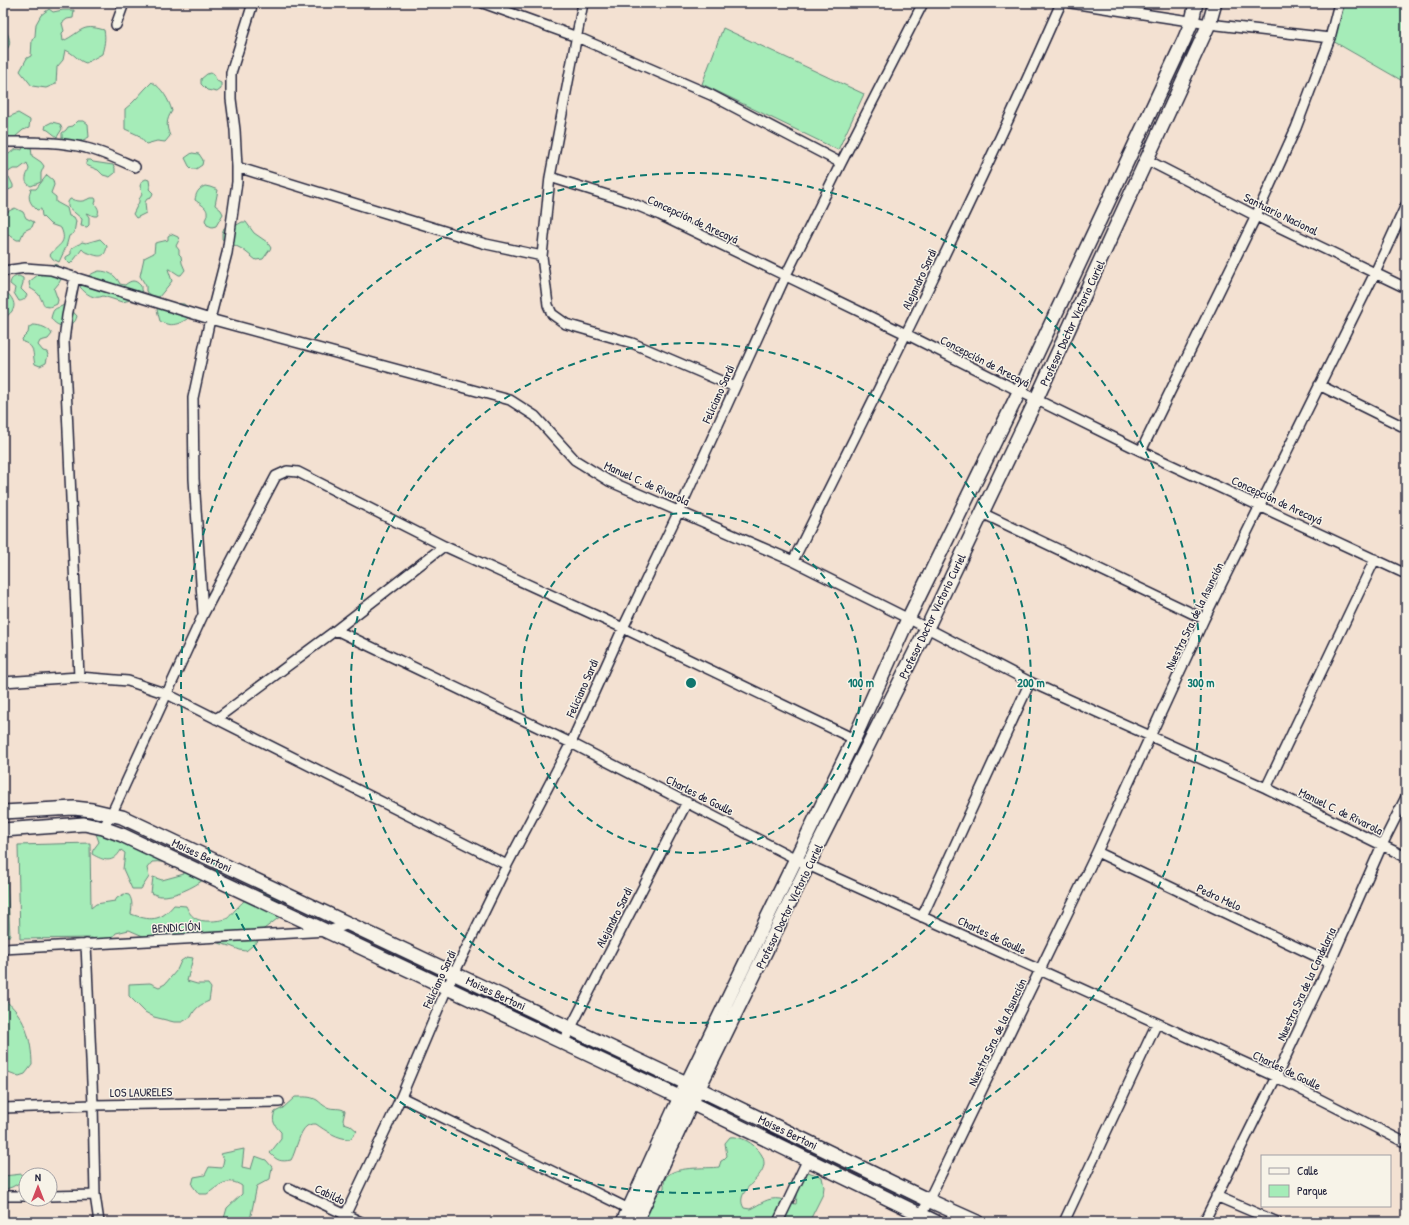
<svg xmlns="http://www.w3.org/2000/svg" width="1409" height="1225" font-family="'Patrick Hand',sans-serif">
  <rect width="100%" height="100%" fill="#f3e1d2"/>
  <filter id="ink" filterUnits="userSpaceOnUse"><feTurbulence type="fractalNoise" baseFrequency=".025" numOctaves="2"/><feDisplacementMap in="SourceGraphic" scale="8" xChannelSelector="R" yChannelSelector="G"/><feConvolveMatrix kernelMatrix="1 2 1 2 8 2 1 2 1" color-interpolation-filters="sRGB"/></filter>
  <g filter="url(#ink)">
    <!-- green -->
    <path fill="#a5ecb8" stroke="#64877a" d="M1338,3H1406V83L1331,40Z
      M49,9L53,12L63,10H74L73,18L67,19L62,23L64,31L62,33L63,41C82,32 81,23 104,30C106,39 104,46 102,54L86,63C78,61 74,53 65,50L63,60L57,67L56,84L46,88L32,86L20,71L27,58L31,56L32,40L35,36L36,24L41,15Z
      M3,27L5,28C9,38 14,45 3,52Z
      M723,28L864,94L838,150L702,84Z
      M211,73L214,75L217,81L221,83V89L217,92L207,90L201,84V79L207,74Z
      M152,82C162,88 169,100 172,111C166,120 166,126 170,136L165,142L157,141L146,144L138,135L125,129V109C135,102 142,91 152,82Z
      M18,113L30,120L29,128L23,130L15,137L3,139V117L6,118Z
      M78,121H84L88,124L89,137C81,142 70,145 62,139V133L66,130L68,127L73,126Z
      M52,122L60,124L62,129L57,137L48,130L45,129L46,125Z
      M29,144L31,147L32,156L41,162L44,166L41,173V182L31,186C22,182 27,175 29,169L27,163L19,169H13L4,175L3,174V153L9,154C13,150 17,148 22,150L23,146Z
      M192,153L199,154L203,160L202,165L196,169H192L189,166L185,158Z
      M87,160H91L93,162L113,165L115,168V173L110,177L103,175L98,170L86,165V163Z
      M47,175L53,180L54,185L51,193L56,197V202L67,208L69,216L74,217L76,221L74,233L69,236L66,247L59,262L53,259L50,255C58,244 68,244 61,228L50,224L42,216L41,209L37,210C30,203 27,199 31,189H36Z
      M3,177H9L13,185V188L6,191L3,189Z
      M146,179L149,180L150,187L149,189L153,193L151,198L147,199L145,202L146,213L136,218L133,214L139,202V199C143,195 142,191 140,186L142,181Z
      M205,186L210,187L218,190L215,205L221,210L223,214L216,226L212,227L207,225L205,220C211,209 203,206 195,200C196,193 198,189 205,186Z
      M90,198H95L96,200L95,204C98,208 100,211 97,216H94L86,213L89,217V225L87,227L81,226L82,219L68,207V202L70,199C79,201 81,203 90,198Z
      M15,208L23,212L26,218L34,222L32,227L24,231L20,240H17L9,235L3,236V214Z
      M242,222H246L254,233L267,242L271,248L263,259L256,260L242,249L222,239V233L224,228L235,226Z
      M171,234L178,237L179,240L176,246L179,250V254L181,256L182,263L185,270L181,275H179L170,269H168L172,281L159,297L148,294L146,291V286L140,276L144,258L154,253L155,243L168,240V236Z
      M100,239L107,246C105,258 100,257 91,254C87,252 85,253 82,249C78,254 75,260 70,264L66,260V257L71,254V249C75,245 79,245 82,242L86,243Z
      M54,264L57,265L63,275L59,283L54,289L58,300L57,304C44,311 44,304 39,295C37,292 33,290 30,288L29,282C31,280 51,265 54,264Z
      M99,271C108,271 116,275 120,284L125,285C131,280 135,279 141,286V290L144,295L143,300H131L122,302L103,296C94,300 86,294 80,287C83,279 91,273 99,271Z
      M19,276L23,278V283L21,289L27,295C25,299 23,301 19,301L14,293L15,288L10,284C11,278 13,277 19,276Z
      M3,289C9,294 18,303 12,311C10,314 7,316 4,318H3Z
      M171,303L184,304L189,308L190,317C180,324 171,328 160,321L157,310L158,307Z
      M64,305L68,306L77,316C74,330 57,329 51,318C54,306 55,310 64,305Z
      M33,325C40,325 49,328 52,334L48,339L40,341L38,345L43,351L47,352L48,355L46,363L40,366L35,364C32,354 36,346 23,342L22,339L28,333L29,327Z
      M94,828L204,879C195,887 173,897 161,896C158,896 154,894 151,893L153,877L162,880L184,874L183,871C170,868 168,860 152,862L147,868L149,877L141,889H132L123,869L125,853L121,850C113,864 104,861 92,854L93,850L99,842Z
      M90,843L91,908L96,904L115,901L117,898L124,894L129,895C133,901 132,907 131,914C150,921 160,922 174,905L186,906C188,910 190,915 195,918C202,923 218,921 226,919C229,918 232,913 235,910C243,902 257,885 270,890C282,893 280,906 281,916L260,932L258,941L246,951L240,950L230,946L210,941L143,936L129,930L116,933L108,943L100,942L92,938L20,939L18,845Z
      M3,877H7L10,936H3Z
      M187,957L193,958L187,981L197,984H208L211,988L209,1001C200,1005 195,1008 191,1017L182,1022H174L154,1017L145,1012L129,996V984L150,983L159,987L165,984L177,970L181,961Z
      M3,999C24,1013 32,1040 32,1065L25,1074L19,1076L3,1070Z
      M295,1097C303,1097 310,1096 317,1100C320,1102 323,1106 327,1107C333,1110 340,1107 345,1111L343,1120L344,1123L350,1125L357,1131L350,1139C338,1139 326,1131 316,1124C313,1124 310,1124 307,1126C299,1131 296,1152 291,1160C281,1162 277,1161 270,1153L281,1139V1132C275,1126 271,1121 275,1112L283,1108Z
      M730,1137C738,1136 747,1140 753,1145C787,1174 730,1185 744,1208L750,1209C761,1204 767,1197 780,1199C786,1200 789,1204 796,1204L799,1179L804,1173L808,1172L822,1177L824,1187L823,1194L809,1222H639L650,1198L657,1195L664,1188C664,1186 664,1181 665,1179C671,1165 707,1169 719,1167L721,1161L723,1160L727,1156L725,1143Z
      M244,1149L242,1167L251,1169L255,1156L266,1160L272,1167L270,1179L257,1186L251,1215V1222H223L227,1208L242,1194V1186C227,1176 219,1186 207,1194H199L192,1185L194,1177L205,1175L209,1167L222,1168L224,1159L220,1154Z
      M22,1174L25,1180L12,1187L3,1190V1176Z"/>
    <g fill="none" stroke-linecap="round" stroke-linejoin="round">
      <!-- street casing -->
      <g stroke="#22223b" stroke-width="12">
        <path id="street" d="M253,3L231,73V99L235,130L237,167L486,244L542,256
          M483,3L577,37L711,95L841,163
          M583,3L550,177L542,256L548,305L552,314L566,324L632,343L735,387
          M1071,3L1209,24L1330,38
          M116,25L124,3
          M3,142C31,142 59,141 86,148C103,152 119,160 135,167
          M1147,160L1256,216L1406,288
          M550,177L629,202L660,215L906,334L1025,394L1141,451L1406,574
          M3,271L25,268L51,270L210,319L510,400L535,416L575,460L609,481L793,561L927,628L1030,682L1266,788L1406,857
          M75,277L67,316L64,341L79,677
          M1319,385L1406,428
          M1141,451L1256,216L1296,128L1330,38L1339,3
          M982,513L1204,619
          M793,561C885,377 978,192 1061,3
          M203,613L194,479L193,398L210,319L227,253L237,182V167
          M336,630L571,743L808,865L1276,1077L1406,1143
          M3,682L79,677L128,681L167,694L507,865
          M216,719L336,630L444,546
          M1266,788L1375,559
          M103,828L111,815L203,615L276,476L287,471L298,472L444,546L623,628L854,739
          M1097,852L1330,963
          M922,917L1030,682
          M86,944L93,1105L95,1195L99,1222
          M3,949L328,931L349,924
          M563,1043L687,802
          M401,1097L633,1211
          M3,1108L93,1105L279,1102
          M289,1188L361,1222
          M3,1196H26
          M50,1196L95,1195
          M1216,1196L1277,1222
          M342,1222L401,1097L447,988L507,865L571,743L623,628L679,511L785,277L841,163L923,3
          M778,1222L807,1161
          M918,1222L1097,852L1204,619L1375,273L1406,205
          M1064,1222L1157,1023
          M1204,1222L1276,1077L1330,963L1382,845L1406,797"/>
      </g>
      <!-- secondary casing -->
      <g stroke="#22223b" stroke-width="16">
        <path id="secondary" d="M3,812L74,808L92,810L122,817L699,1089L928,1200L977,1222
          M3,830L84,824L103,828L122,835L681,1098L936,1222
          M623,1222L674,1110L854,739L908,619L1019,392L1184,40L1192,21L1196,3
          M636,1222L691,1104L808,865L927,628L1036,400L1209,24L1215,3"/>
      </g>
      <!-- street -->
      <use href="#street" stroke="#f7f3e8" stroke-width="9"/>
      <!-- secondary -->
      <use href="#secondary" stroke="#f7f3e8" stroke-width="13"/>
    </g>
  </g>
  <!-- distance rings -->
  <g fill="none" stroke="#0f766e" stroke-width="2" stroke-dasharray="7 5">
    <circle cx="691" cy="683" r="170"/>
    <circle cx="691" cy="683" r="340"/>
    <circle cx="691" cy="683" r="510"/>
  </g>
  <g text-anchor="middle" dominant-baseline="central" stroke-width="3" stroke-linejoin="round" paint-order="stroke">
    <!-- street labels -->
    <g font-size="12" fill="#22223b" stroke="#f7f3e8">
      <text transform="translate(1281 214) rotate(26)">Santuario Nacional</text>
      <text transform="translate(693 219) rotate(25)">Concepción de Arecayá</text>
      <text transform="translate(919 279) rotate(-65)">Alejandro Sardi</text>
      <text transform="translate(1072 323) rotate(-65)">Profesor Doctor Victorio Curiel</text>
      <text transform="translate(985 361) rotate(27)">Concepción de Arecayá</text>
      <text transform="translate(718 394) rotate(-66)">Feliciano Sardi</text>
      <text transform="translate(647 483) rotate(24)">Manuel C. de Rivarola</text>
      <text transform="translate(1277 500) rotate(25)">Concepción de Arecayá</text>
      <text transform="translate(932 616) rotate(-64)">Profesor Doctor Victorio Curiel</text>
      <text transform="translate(1194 616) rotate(-64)">Nuestra Sra. de la Asunción</text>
      <text transform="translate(582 688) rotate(-66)">Feliciano Sardi</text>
      <text transform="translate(700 795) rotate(27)">Charles de Goulle</text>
      <text transform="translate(1341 811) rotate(26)">Manuel C. de Rivarola</text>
      <text transform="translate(202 855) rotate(25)">Moises Bertoni</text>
      <text transform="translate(1219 897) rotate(25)">Pedro Melo</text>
      <text transform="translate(789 906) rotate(-64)">Profesor Doctor Victorio Curiel</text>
      <text transform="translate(614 917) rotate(-63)">Alejandro Sardi</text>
      <text transform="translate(176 927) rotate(-3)">BENDICIÓN</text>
      <text transform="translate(992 935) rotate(25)">Charles de Goulle</text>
      <text transform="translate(439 979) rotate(-65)">Feliciano Sardi</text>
      <text transform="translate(1306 984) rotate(-65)">Nuestra Sra de la Candelaria</text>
      <text transform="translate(496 993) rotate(25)">Moises Bertoni</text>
      <text transform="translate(997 1032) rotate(-64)">Nuestra Sra. de la Asunción</text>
      <text transform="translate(1287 1070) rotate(26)">Charles de Goulle</text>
      <text transform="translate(141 1092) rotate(-1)">LOS LAURELES</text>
      <text transform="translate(788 1132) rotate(26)">Moises Bertoni</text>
      <text transform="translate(330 1194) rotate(25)">Cabildo</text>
    </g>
  </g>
  <circle cx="691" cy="683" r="6" fill="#0f766e" stroke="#f7f3e8" stroke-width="2"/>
  <g font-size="12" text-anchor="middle" font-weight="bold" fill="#0f766e" stroke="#f7f3e8" stroke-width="3" stroke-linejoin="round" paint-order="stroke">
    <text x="861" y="687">100 m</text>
    <text x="1031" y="687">200 m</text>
    <text x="1201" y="687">300 m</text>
  </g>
  <!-- margin -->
  <rect width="1409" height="1225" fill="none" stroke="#f7f3e8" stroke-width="16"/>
  <rect x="8" y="8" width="1393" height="1209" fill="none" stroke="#22223b" stroke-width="1.5" filter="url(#ink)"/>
  <!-- legend -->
  <rect x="1261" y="1155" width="130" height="52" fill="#f7f3e8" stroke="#a29fa3"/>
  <rect x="1269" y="1168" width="20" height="6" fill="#f7f3e8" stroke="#a29fa3"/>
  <text x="1297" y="1175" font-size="12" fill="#22223b">Calle</text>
  <rect x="1269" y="1185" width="20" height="12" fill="#a5ecb8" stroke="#a29fa3"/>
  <text x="1297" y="1195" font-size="12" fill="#22223b">Parque</text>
  <!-- north arrow -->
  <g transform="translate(38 1187)"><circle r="19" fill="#f7f3e8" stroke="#a29fa3"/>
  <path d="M0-3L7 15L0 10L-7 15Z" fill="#d1495b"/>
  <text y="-6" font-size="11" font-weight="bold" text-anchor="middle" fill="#22223b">N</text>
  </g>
</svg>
